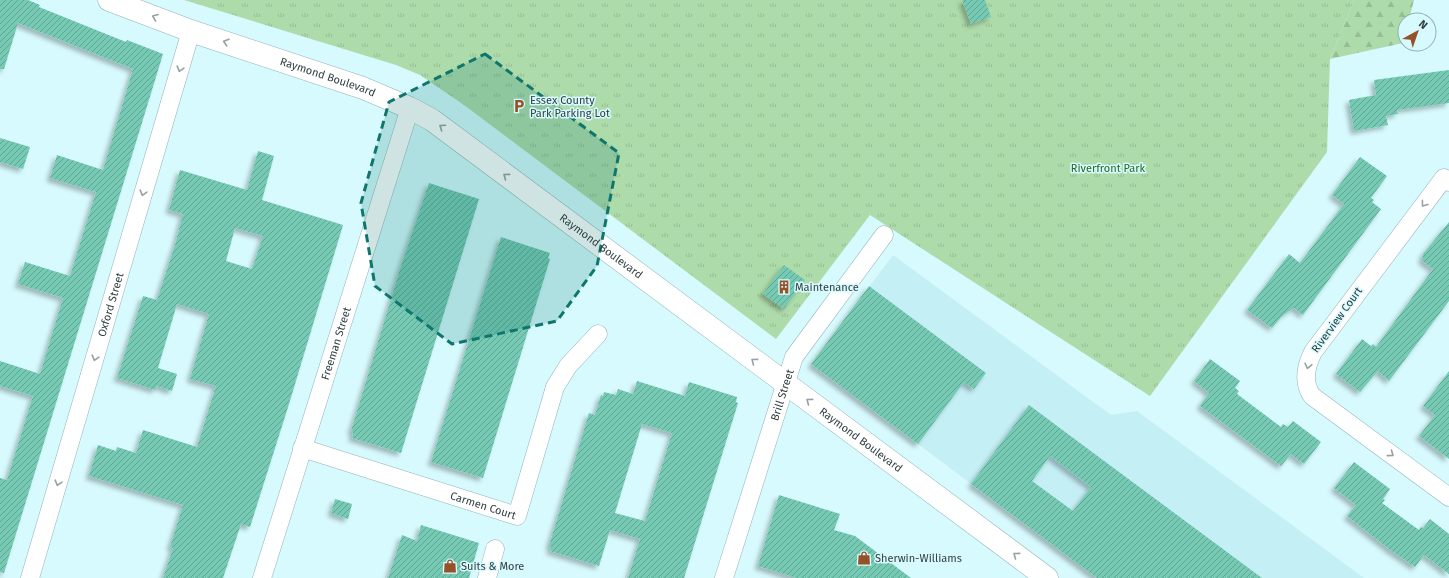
<svg xmlns="http://www.w3.org/2000/svg" width="1449" height="578" font-family="'Fira Sans',sans-serif">
  <defs>
    <pattern id="forest-firs" width="22" height="20" patternUnits="userSpaceOnUse"><rect width="22" height="20" fill="#aedbaa"/><path d="M5 1l3.5 6h-7zM16 11l3.5 6h-7z" fill="#96bd94"/></pattern>
    <pattern id="park-tufts" width="24" height="20" patternUnits="userSpaceOnUse"><rect width="24" height="20" fill="#aedbaa"/><path d="M3 7l-1-3M5 7V3M7 7l1-3M15 17l-1-3M17 17v-4M19 17l1-3" fill="none" stroke="#96bd94"/></pattern>
    <pattern id="building-hatch" width="6" height="6" patternUnits="userSpaceOnUse"><rect width="6" height="6" fill="#76cab3"/><path d="M-1 1l2-2M0 6l6-6M5 7l2-2" fill="none" stroke="#61a593"/></pattern>
    <filter id="shadow"><feDropShadow dx="-3.5" dy="3.5" stdDeviation="2" flood-color="#0004"/></filter>
  </defs>
  <rect width="100%" height="100%" fill="#d7fafe"/>
  <!-- built -->
  <path fill="#c4eff5" d="M893,255L1111,415L1137,411L1364,578H1097L811,364Z"/>
  <!-- forest -->
  <path fill="url(#forest-firs)" d="M1354,0H1414L1409,20H1405V34L1403,43L1330,59Z"/>
  <!-- park -->
  <path fill="url(#park-tufts)" d="M184,0H1354L1330,59L1327,152L1150,396L870,215L776,339L464,105L420,75L396,65Z"/>
  <!-- building -->
  <path fill="url(#building-hatch)" fill-rule="evenodd" filter="url(#shadow)" d="M0,0H28L40,5L39,7L126,42L127,40L163,54L4,573L0,572V478L7,480L33,396L0,386V361L40,374L63,298L18,284L25,262L70,276L96,192L50,178L57,155L103,170L133,69L18,23L4,69H0Z
    M962,0H985L991,17L971,24Z
    M1449,70V103L1397,110L1398,114L1386,116L1388,125L1354,131L1349,100L1376,95L1374,80Z
    M0,138L30,147L23,169L0,162Z
    M258,151L274,156L262,200L343,225L289,404L250,527L241,524L223,578H163L173,548L170,547L183,505L89,476L98,445L116,451L117,447L136,453L143,430L197,447L216,386L190,379L209,314L177,304L158,368L177,374L172,391L157,386L155,390L117,378L143,296L157,300L175,245L183,214L169,210L180,170L247,190ZM235,228L263,236L252,269L226,261Z
    M1360,157L1387,176L1371,198L1374,200L1372,202L1381,209L1303,315L1294,308L1283,315L1272,328L1247,310L1289,254L1300,263L1344,204L1332,195Z
    M429,183L479,199L401,453L352,438L353,432L351,431L400,269Z
    M1449,222V301L1389,381L1378,371L1360,392L1336,374L1362,339L1371,346L1373,344L1376,347L1433,269L1422,261L1423,254Z
    M501,237L550,253L548,258L550,259L483,478L431,462Z
    M784,265L805,280L784,309L763,294Z
    M869,286L986,373L974,389L964,382L918,444L811,364Z
    M1210,359L1240,381L1235,388L1239,391L1237,394L1281,427L1283,424L1288,427L1293,421L1321,442L1304,464L1291,454L1281,466L1200,406L1209,393L1194,381Z
    M1449,371V459L1419,436L1435,415L1423,406Z
    M637,381L685,396L689,382L737,397L736,402L738,403L729,432L684,578H628L640,539L610,530L599,566L550,551L551,546H549L589,413L595,415L601,395L603,396L604,392L616,395L618,389L633,394ZM642,424L672,433L645,521L615,513Z
    M1029,405L1084,446L1262,578H1097L971,484ZM1050,456L1091,487L1073,511L1032,481Z
    M1354,462L1390,489L1383,499L1385,500L1382,503L1419,530L1421,527L1423,528L1430,519L1449,534V574L1424,555L1415,567L1389,549L1347,516L1356,505L1334,488Z
    M779,495L840,514L834,530L855,536L911,578H796L758,566Z
    M335,499L352,504L348,519L331,513Z
    M421,525L479,543L469,578H388L402,535L417,541Z"/>
  <g fill="none" stroke-linecap="round" stroke-linejoin="round">
    <!-- street casing -->
    <g stroke="#92b2b7" stroke-width="19">
      <g id="street">
        <path d="M1449,182L1444,178L1313,352C1306,366 1302,381 1312,396L1449,497"/>
        <path id="s1" d="M302,448L517,516L555,387L568,366L598,334"/>
        <path id="s2" d="M30,578L191,31"/>
        <path id="s3" d="M262,578L410,108"/>
        <path d="M487,578L495,549"/>
        <path id="s4" d="M724,578L794,357L884,235"/>
      </g>
    </g>
    <!-- primary casing -->
    <g stroke="#92b2b7" stroke-width="23">
      <g id="primary">
        <path id="s5" d="M109,0L191,31L363,88L410,108L432,120L1047,578"/>
      </g>
    </g>
    <!-- street -->
    <use href="#street" stroke="#fff" stroke-width="18"/>
    <!-- primary -->
    <use href="#primary" stroke="#fff" stroke-width="22"/>
  </g>
  <!-- one-way arrows -->
  <defs><path id="oneway-chevron" d="M-2-3.5L2.5 0L-2 3.5" fill="none" stroke-width="1.6" stroke-linecap="round" stroke-linejoin="round"/></defs>
  <g stroke="#98a0a0">
    <use href="#oneway-chevron" transform="translate(155 17) rotate(-159)"/>
    <use href="#oneway-chevron" transform="translate(226 42) rotate(-162)"/>
    <use href="#oneway-chevron" transform="translate(180 69) rotate(106)"/>
    <use href="#oneway-chevron" transform="translate(442 127) rotate(-146)"/>
    <use href="#oneway-chevron" transform="translate(506 176) rotate(-143)"/>
    <use href="#oneway-chevron" transform="translate(143 193) rotate(106)"/>
    <use href="#oneway-chevron" transform="translate(1424 204) rotate(127)"/>
    <use href="#oneway-chevron" transform="translate(95 358) rotate(106)"/>
    <use href="#oneway-chevron" transform="translate(754 361) rotate(-143)"/>
    <use href="#oneway-chevron" transform="translate(1308 366) rotate(103)"/>
    <use href="#oneway-chevron" transform="translate(809 401) rotate(-143)"/>
    <use href="#oneway-chevron" transform="translate(1391 454) rotate(36)"/>
    <use href="#oneway-chevron" transform="translate(58 483) rotate(106)"/>
    <use href="#oneway-chevron" transform="translate(1016 555) rotate(-143)"/>
  </g>
  <!-- marked area -->
  <path fill="#0f766e" fill-opacity="0.2" stroke="#0f766e" stroke-width="3" stroke-dasharray="8 5" stroke-linejoin="round" d="M485,54L619,153L597,266L557,321L452,344L375,286L361,203L389,102Z"/>
  <!-- icons -->
  <defs>
    <g id="parking-bare" transform="scale(1.08)"><path d="M-3.5-5.5H1a3.5 3.5 0 0 1 0 7H-1V5.5H-3.5ZM-1-3.4V-.6H.8a1.4 1.4 0 0 0 0-2.8Z" fill="#975128" stroke="#d7fafe" stroke-width="2.5" paint-order="stroke"/></g>
    <g id="building-bare" transform="scale(1.08)"><path d="M-4-6H4V6H1V3H-1V6H-4ZM-2.5-4.3h1.7v1.8h-1.7ZM.8-4.3h1.7v1.8H.8ZM-2.5-1h1.7V.8h-1.7ZM.8-1h1.7V.8H.8Z" fill="#975128" stroke="#d7fafe" stroke-width="2.5" paint-order="stroke"/></g>
    <g id="shop-bare" transform="scale(1.08)"><path d="M-5-2.5h2.3a2.7 3.5 0 0 1 5.4 0H5L5.5 6h-11ZM-1.5-2.5h3a1.5 2.3 0 0 0-3 0Z" fill="#975128" stroke="#d7fafe" stroke-width="2.5" paint-order="stroke"/></g>
  </defs>
  <g fill-rule="evenodd">
    <use href="#parking-bare" x="519" y="106"/>
    <use href="#building-bare" x="784" y="287"/>
    <use href="#shop-bare" x="864" y="558"/>
    <use href="#shop-bare" x="450" y="566"/>
  </g>
  <g text-anchor="middle" dominant-baseline="central" stroke-width="3" stroke-linejoin="round" paint-order="stroke">
    <!-- street labels -->
    <g font-size="11" fill="#324042" stroke="#d7fafe">
      <text stroke="none"><textPath href="#s5" startOffset="232">Raymond Boulevard</textPath></text>
      <text stroke="none"><textPath href="#s5" startOffset="556">Raymond Boulevard</textPath></text>
      <text stroke="none"><textPath href="#s2" startOffset="285">Oxford Street</textPath></text>
      <text transform="translate(1337 320) rotate(-54)">Riverview Court</text>
      <text stroke="none"><textPath href="#s3" startOffset="246">Freeman Street</textPath></text>
      <text stroke="none"><textPath href="#s4" startOffset="192">Brill Street</textPath></text>
      <text stroke="none"><textPath href="#s5" startOffset="880">Raymond Boulevard</textPath></text>
      <text stroke="none"><textPath href="#s1" startOffset="190">Carmen Court</textPath></text>
    </g>
    <!-- poi labels -->
    <g font-size="11" fill="#324042" stroke="#d7fafe" text-anchor="start">
      <text x="530" y="100">Essex County<tspan x="530" dy="13">Park Parking Lot</tspan></text>
      <text x="795" y="287">Maintenance</text>
      <text x="875" y="558">Sherwin-Williams</text>
      <text x="461" y="566">Suits &amp; More</text>
    </g>
    <!-- park labels -->
    <g font-size="11" fill="#266725" stroke="#d7fafe">
      <text x="1108" y="168">Riverfront Park</text>
    </g>
  </g>
  <!-- north arrow -->
  <g transform="translate(1417 32) rotate(40)"><circle r="19" fill="#d7fafe" stroke="#95b0b3"/>
  <path d="M0-3L7 15L0 10L-7 15Z" fill="#975128"/>
  <text y="-6" font-size="11" font-weight="bold" text-anchor="middle" fill="#324042">N</text>
  </g>
</svg>
